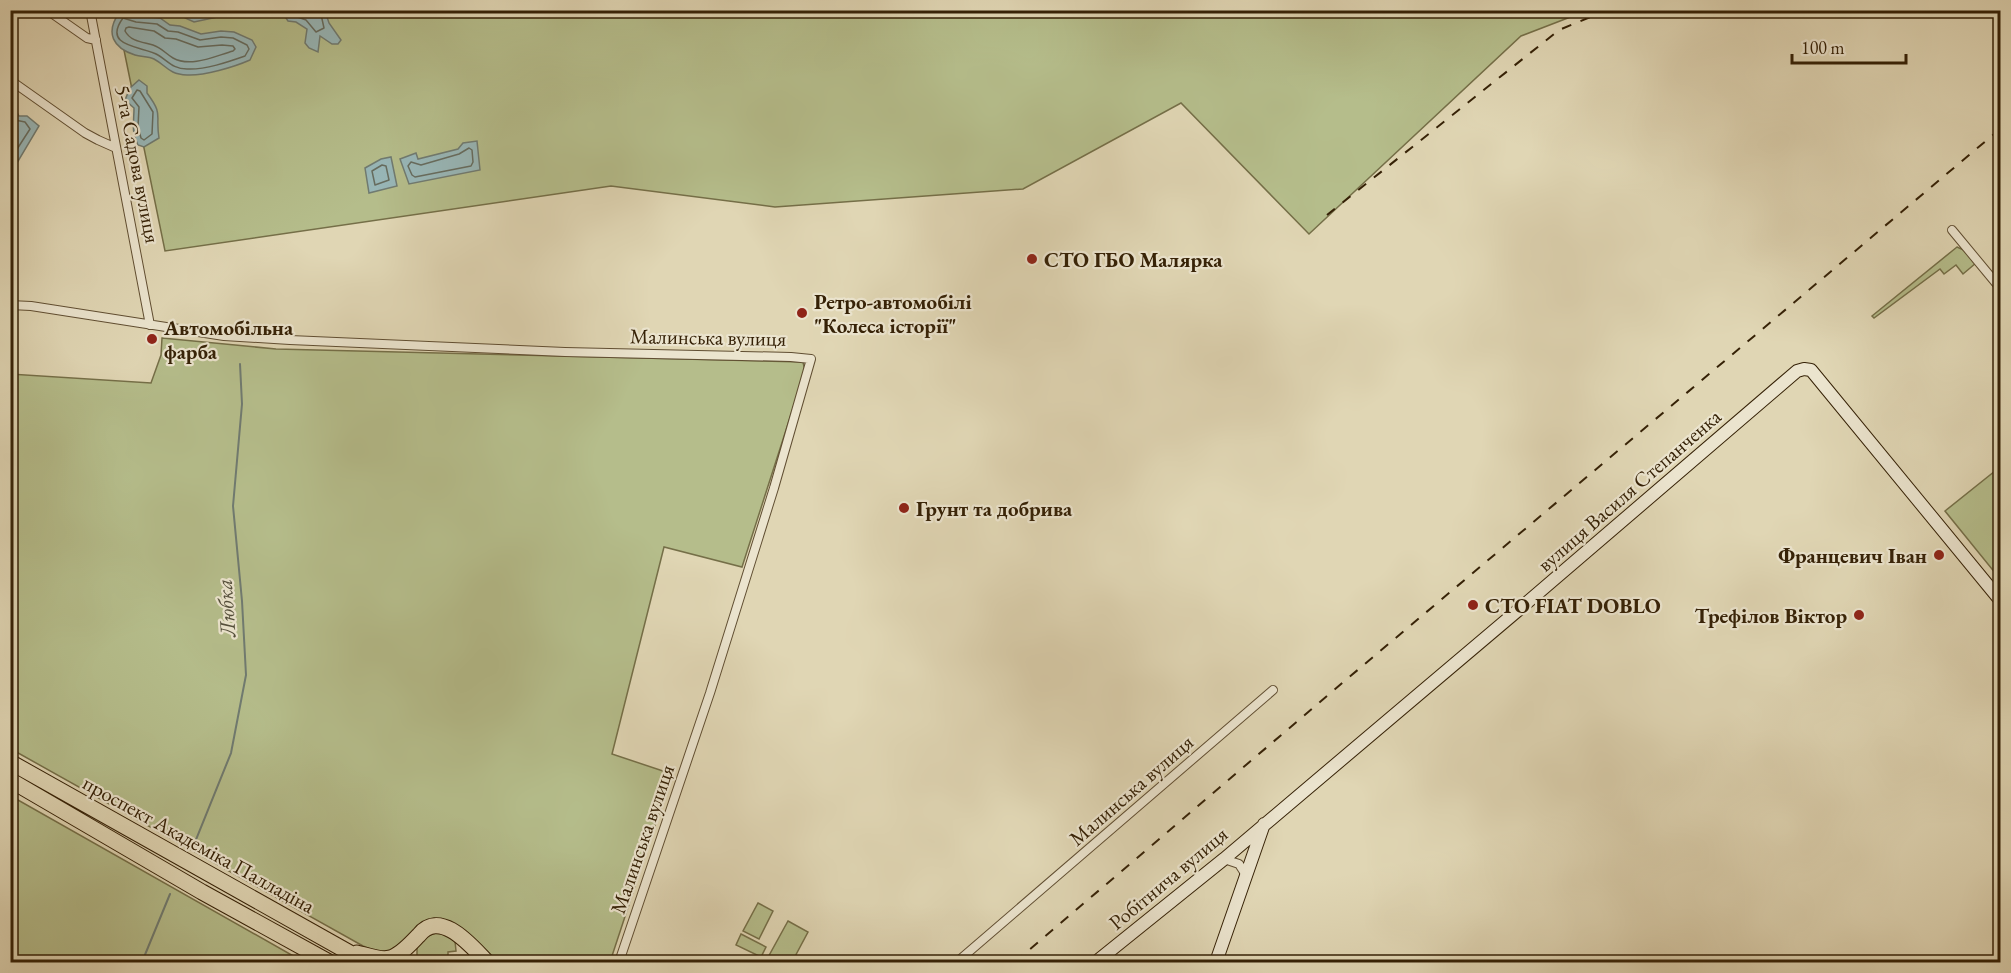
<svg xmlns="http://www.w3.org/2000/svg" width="2011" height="973" font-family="'EB Garamond',serif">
  <rect width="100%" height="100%" fill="#e0d6b4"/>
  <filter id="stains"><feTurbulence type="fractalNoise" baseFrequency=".00333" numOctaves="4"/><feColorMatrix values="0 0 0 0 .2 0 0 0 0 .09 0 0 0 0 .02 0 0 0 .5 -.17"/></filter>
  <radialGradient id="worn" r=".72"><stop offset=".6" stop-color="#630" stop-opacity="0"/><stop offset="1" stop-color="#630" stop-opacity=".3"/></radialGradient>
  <!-- green -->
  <path fill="#b5bd8b" stroke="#756f48" stroke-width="1.5" d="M116,11H1586L1521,36L1309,234L1181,103L1023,189L775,207L611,186L165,251Z
    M1957,247L1966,251L1976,263L1963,274L1956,265L1944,274L1940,269L1874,318L1872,316Z
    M162,338L276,349L803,362L805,371L742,567L664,547L612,754L672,774L610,962H496L459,928L445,922L388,952H378L363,946L11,749L10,374L151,383L161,355Z
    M2000,467V579L1945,511Z
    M10,796H11L304,962H11Z
    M758,903L773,911L759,939L743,931Z
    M788,921L808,932L792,962H770L766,961Z
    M441,931L455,941L456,951L448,952V962H417V948L422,938Z
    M741,934L766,947L761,957L736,945Z"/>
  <!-- water -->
  <path fill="#98b7b8" stroke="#707b71" stroke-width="1.5" d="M180,11H246L194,22L185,18Z
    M284,11H325L329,23L341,40L338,44H332L320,36L318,52L309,48L305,43L307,29L296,22L288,21L284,15Z
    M119,13H129L137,16L160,18L170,25L180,26L201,34L221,31L234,32L252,40L256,47L250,60C234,67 204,76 187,75C168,74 167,66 154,59C148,56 141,57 135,55C113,48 105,33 119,13Z
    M139,80L147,86V93C164,116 155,113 159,138L144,147L138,145C131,132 134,122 134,108L125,100L130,88Z
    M11,105L14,107L19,116H27L39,126L17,163L11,166Z
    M477,141L480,170L409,184L400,159L416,153L418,159L458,149L463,143Z
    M391,157L397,186L369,193L365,168L381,159Z"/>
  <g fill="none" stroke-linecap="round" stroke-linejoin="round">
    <!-- shore -->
    <path stroke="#666c5f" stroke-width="1.5" d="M290,10L292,15L306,20L316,32L324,28L320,10
      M123,18L136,22L157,24L168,31L178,32L200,40L221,37L233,38L247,45L249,49L245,56C228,62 205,70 187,69C173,69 168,61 158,55C144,46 101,48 123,18Z
      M129,27L154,31L165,38L176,39L198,47L222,45L233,46L235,49L233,51C215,56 191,68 173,58C166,54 162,48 153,45C143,42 131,42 125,31L126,28Z
      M137,90L140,91L153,112L152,134L144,140L141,138L138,127L139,107L132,98Z
      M10,113L15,120L25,122L30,129L10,160
      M469,148L472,150L473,162L471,166L415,177L412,175L408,166L411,162L421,165L459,154Z
      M382,165L386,166L389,180L375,185L372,171Z"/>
    <!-- stream -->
    <path stroke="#707b71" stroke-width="2" d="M195,842L231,753L246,675L242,601L233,506L242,404L240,364
      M142,962L170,894"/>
    <!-- street casing -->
    <g stroke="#604e32" stroke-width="10">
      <path id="street" d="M47,10L87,38L96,40
        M90,10L150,325
        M10,80L85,133L98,140L116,148
        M1952,230L2000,288
        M10,305L31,306L224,336L290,340L565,352L791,357L811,359L774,488L710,693L619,962
        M1224,859L1239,864L1246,875
        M957,962L1273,690"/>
    </g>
    <!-- secondary casing -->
    <g stroke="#352106" stroke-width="14">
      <path id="secondary" d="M1096,962L1224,859L1523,606L1797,371L1804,369L1811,370L2000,600
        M1216,962L1264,824"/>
    </g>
    <!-- highway casing -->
    <g stroke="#352106" stroke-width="17">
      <path id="highway" d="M10,762L366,962
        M10,780L202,892L329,962
        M357,953C367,955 380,961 390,958C401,955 411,943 419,935C441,908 472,947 487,962"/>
    </g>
    <!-- street -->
    <use href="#street" stroke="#ebe4ce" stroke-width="8"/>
    <!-- secondary -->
    <use href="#secondary" stroke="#ebe4ce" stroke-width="12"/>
    <!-- highway -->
    <use href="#highway" stroke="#e0d6b4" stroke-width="15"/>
    <!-- rail -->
    <path stroke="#352106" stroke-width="2" stroke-dasharray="10 10" stroke-linecap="butt" d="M1327,215L1559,30L1607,10
      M1015,962L1341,684L2000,129"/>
  </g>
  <!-- markers -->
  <g fill="#8f2418" stroke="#ebe4ce" stroke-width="2">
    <circle cx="1032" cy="259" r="6"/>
    <circle cx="802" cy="313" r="6"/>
    <circle cx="152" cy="339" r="6"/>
    <circle cx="904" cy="508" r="6"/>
    <circle cx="1939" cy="555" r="6"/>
    <circle cx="1473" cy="605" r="6"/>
    <circle cx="1859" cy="615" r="6"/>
  </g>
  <g text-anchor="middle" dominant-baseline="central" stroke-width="4.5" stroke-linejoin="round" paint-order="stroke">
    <!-- street labels -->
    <g font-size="21" fill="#352106" stroke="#ebe4ce">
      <text transform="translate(138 164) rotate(79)">5-та Садова вулиця</text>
      <text transform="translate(708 337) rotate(1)">Малинська вулиця</text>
      <text transform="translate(1629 490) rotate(-41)">вулиця Василя Степанченка</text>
      <text transform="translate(1131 790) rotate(-41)">Малинська вулиця</text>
      <text transform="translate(642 839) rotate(-71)">Малинська вулиця</text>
      <text transform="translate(199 844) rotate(29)">проспект Академіка Палладіна</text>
      <text transform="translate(1168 878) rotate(-40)">Робітнича вулиця</text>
    </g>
    <!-- poi labels -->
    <g font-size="21" font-weight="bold" fill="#352106" stroke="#ebe4ce" text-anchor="start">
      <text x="1044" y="259">СТО ГБО Малярка</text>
      <text x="814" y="301">Ретро-автомобілі<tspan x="814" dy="24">"Колеса історії"</tspan></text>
      <text x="164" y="327">Автомобільна<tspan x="164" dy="24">фарба</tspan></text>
      <text x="916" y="508">Грунт та добрива</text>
      <text x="1927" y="555" text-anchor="end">Францевич Іван</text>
      <text x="1485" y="605">СТО FIAT DOBLO</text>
      <text x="1847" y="615" text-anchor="end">Трефілов Віктор</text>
    </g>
    <!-- water labels -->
    <g font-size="22" font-style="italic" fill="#534e3b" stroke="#ebe4ce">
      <text transform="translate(226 608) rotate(-94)">Любка</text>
    </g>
  </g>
  <!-- margin -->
  <rect width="2011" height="973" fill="none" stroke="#e0d6b4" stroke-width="36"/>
  <rect x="12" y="12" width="1987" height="949" fill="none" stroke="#352106" stroke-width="3"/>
  <rect x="18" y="18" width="1975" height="937" fill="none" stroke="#352106" stroke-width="1.5"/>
  <!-- scale -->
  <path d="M1792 54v9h114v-9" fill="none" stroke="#352106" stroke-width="3"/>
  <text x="1801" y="54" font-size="18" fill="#352106" stroke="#ebe4ce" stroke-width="4.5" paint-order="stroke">100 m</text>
  <rect width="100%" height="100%" filter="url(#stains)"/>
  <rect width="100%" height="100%" fill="url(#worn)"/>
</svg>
